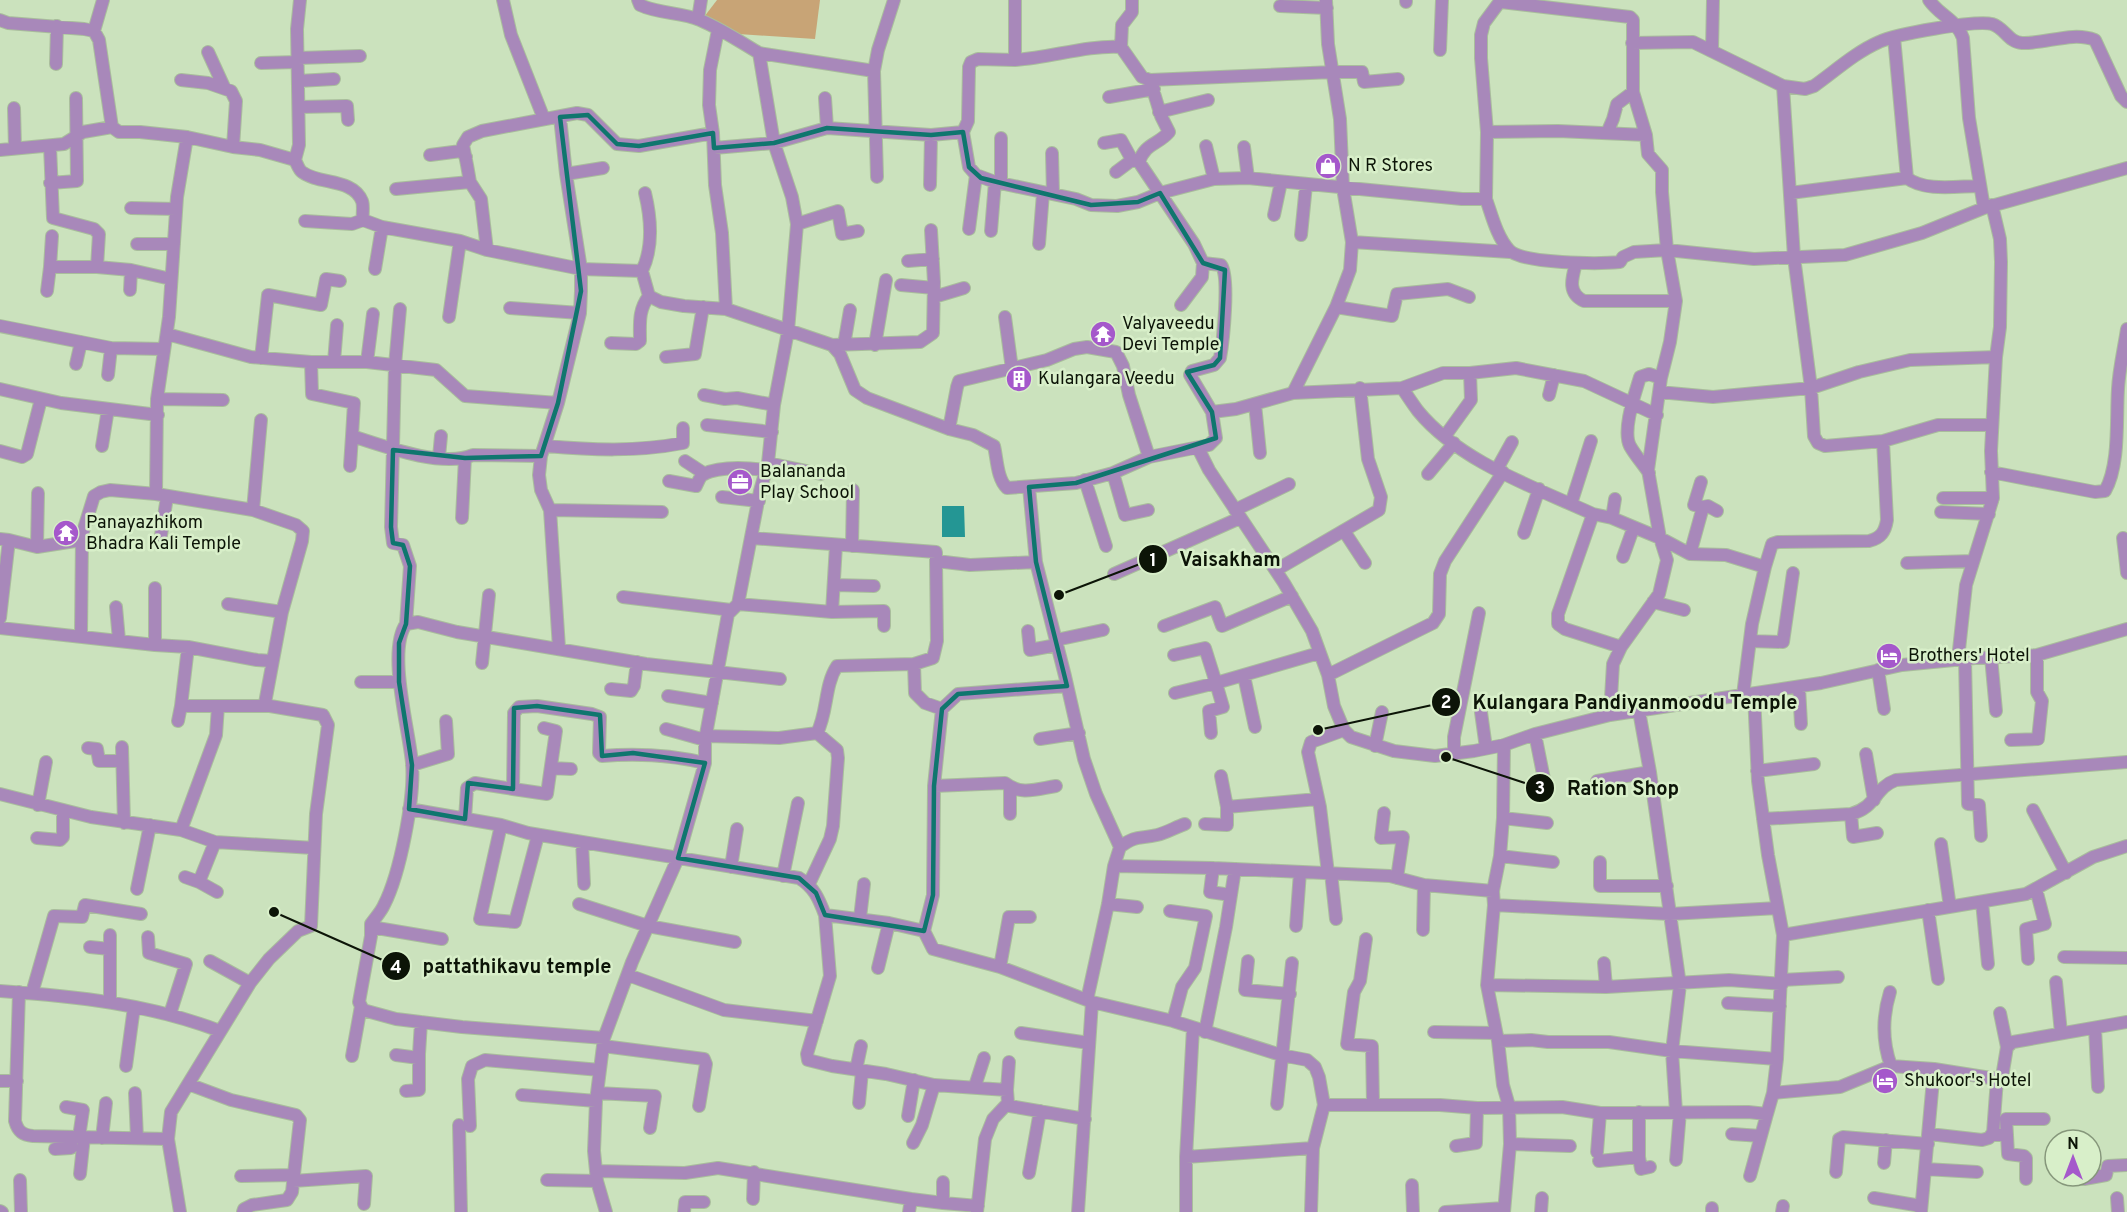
<svg xmlns="http://www.w3.org/2000/svg" width="2127" height="1212" font-family="Overpass,sans-serif">
  <rect width="100%" height="100%" fill="#cbe2bd"/>
  <!-- green -->
  <path fill="#c8a476" d="M717,0H820L815,39L738,34L704,17Z"/>
  <!-- water -->
  <path fill="#249694" d="M942,506H964L965,537H942Z"/>
  <g fill="none" stroke-linecap="round" stroke-linejoin="round">
    <!-- minor casing -->
    <g stroke="#a9bd9c" stroke-width="14">
      <path id="minor" d="M503,0L511,35L544,119
        M1015,0V60C1051,58 1085,45 1121,47L1142,77L1150,80L1333,72H1362L1364,82L1398,79
        M1406,0V2
        M1929,0C1940,16 1956,19 1963,38L1969,118L1984,208
        M1501,2L1630,17L1633,20V92L1646,135L1648,154L1662,170V192L1667,250L1676,301L1670,342L1661,378L1648,470L1660,538L1667,560L1659,594L1621,647L1613,664L1610,715
        M1280,6L1327,8
        M698,19L701,0
        M0,20L8,23L84,29L94,31L99,40L112,127
        M718,30L710,70L709,105L713,133L715,185L722,233L726,309
        M94,31L103,0
        M1894,37L1907,178C1925,192 1958,186 1980,186
        M1632,43L1693,42L1783,86L1805,89L1814,86C1835,71 1856,52 1879,42C1895,34 1976,20 1992,24C2005,28 2008,42 2022,43C2046,44 2072,31 2095,40L2121,96L2127,102
        M1121,47L1122,25L1132,12V0
        M1440,50L1442,0
        M1712,50L1713,0
        M208,52L224,87
        M759,53L874,71
        M298,58L360,56
        M261,63L298,62
        M56,64L57,26
        M181,80L208,83L231,91L236,101L233,147
        M1150,80L1161,116L1169,132C1158,145 1145,143 1139,162L1194,244L1203,263L1221,265C1230,276 1223,342 1220,358L1214,365L1192,371L1190,375L1212,412
        M298,81L334,79
        M1783,86L1794,257L1811,388L1814,436L1818,443L1825,446L1883,441L1938,425H1992
        M1109,97L1154,89
        M825,98L827,128
        M299,107L347,106L348,120
        M14,108L15,148
        M1159,112L1208,100
        M963,132L968,121L969,67L971,62L978,59L1015,60
        M1487,132L1558,131L1646,135
        M1607,133L1613,119L1617,104L1633,92
        M1001,138V183
        M1104,143L1121,140L1132,160L1139,162
        M50,146L53,218L94,229L99,234L97,267L131,270L171,279
        M1206,146L1214,179
        M1244,147L1248,178
        M714,148L774,143L827,128L931,135L963,132L969,167L976,175L995,182L1076,199L1091,205L1117,206L1138,202L1160,193L1214,179L1248,178L1462,199H1486C1492,216 1497,237 1509,250C1522,264 1600,264 1620,262L1623,257L1634,252L1667,250L1754,259L1845,255L1922,233L1984,208L2127,168
        M0,150L64,144L83,132L112,127L119,132H140L187,137L233,147L260,150L295,160C297,164 299,170 302,172C319,185 353,178 362,201C364,206 362,214 363,220L382,227L460,241L487,250L581,269L642,271L649,296L661,302L684,306L726,309L832,345L840,354L855,390L867,398L949,429L973,435L994,446C997,458 997,479 1007,488L1076,483L1113,473L1149,457L1209,445L1216,438L1212,412L1236,409L1293,393L1402,388C1407,395 1412,403 1418,411C1460,462 1534,487 1593,514L1612,518L1660,538L1690,554L1726,555L1765,567L1752,624L1743,695
        M1052,153L1053,194
        M430,155L461,151L466,157
        M295,160L299,145L297,29L300,0
        M1116,172L1132,160
        M566,174L603,168
        M877,177L874,71L878,50L894,0
        M50,183L77,181L76,98
        M930,185L931,135
        M396,189L470,182
        M1790,193L1907,178
        M1486,199L1487,132L1481,58V35L1484,23L1501,0
        M131,208L176,209
        M1274,215L1281,182
        M305,221L352,224L363,220
        M797,224L838,211L842,234L858,231
        M969,229L976,175
        M991,231L995,182
        M1301,235L1306,185
        M52,236L50,267H97
        M1352,242L1510,252
        M137,244H174
        M1039,244L1043,193
        M487,250L481,199L470,182L467,165L463,145L468,137L482,131L577,113L588,115L617,144L639,146L713,133
        M908,261L933,259
        M1576,263C1572,278 1567,293 1584,301H1676
        M375,269L382,227
        M642,271C654,246 651,218 645,193
        M901,285L934,288
        M130,290L131,270
        M47,291L50,267
        M934,297L964,288
        M1181,305L1202,277L1203,263
        M1336,307L1392,316L1397,294L1448,289L1469,297
        M510,308L580,313
        M400,309L395,365L391,527L393,543L403,545L410,566L406,624
        M449,317L460,241
        M1005,317L1012,369
        M0,326L111,348L164,349
        M167,334L251,357L311,362H367L436,370L465,396L558,403
        M611,343L636,344L640,341C640,324 638,310 649,296
        M832,345L920,342L933,333L934,282L931,230
        M844,345L850,310
        M875,345L886,280
        M666,357L695,354L703,307
        M261,358L268,295L321,305L326,279L340,281
        M311,362L312,394L354,403L352,436C383,446 442,468 473,455L541,456
        M334,362L337,325
        M367,362L373,314
        M76,364L81,342
        M108,375L111,348
        M1402,388L1443,373H1470L1516,368L1584,381L1657,415
        M0,389L61,403L158,415
        M1659,392L1713,397L1811,388L1859,372L1910,360L1996,357
        M1293,393L1336,307L1350,270L1352,242L1343,188L1340,119L1328,44L1326,0
        M704,395L725,399L737,398L774,405
        M1549,395L1554,375
        M157,399L223,400
        M1255,404L1260,453
        M707,425L772,432
        M949,429L957,387L959,381L1047,360L1074,349L1087,347L1116,352L1123,366L1129,395L1149,457
        M1445,436L1471,400L1470,373
        M102,446L108,409
        M546,446C592,450 637,452 683,443V428
        M1198,448L1209,470L1284,583L1312,631L1328,675L1334,706L1344,730L1351,737L1394,751L1435,756L1474,751L1504,745L1535,734L1610,715L1821,683L1902,665L1975,658L2037,655L2127,629
        M0,451L22,457L27,454L41,399
        M439,457L441,436
        M685,461L705,474
        M768,463L821,474
        M350,466L352,436
        M1497,469L1512,442
        M1991,472L2095,492L2105,491C2120,465 2116,419 2118,389C2119,369 2124,349 2127,329
        M1113,473L1125,515L1148,510
        M1649,473C1643,464 1635,455 1630,446C1622,430 1635,394 1640,377L1649,374L1661,378
        M1428,474L1454,443
        M1085,480L1106,546
        M669,481L696,486C698,482 700,476 704,474C720,466 750,468 766,470
        M1029,487L1036,562L1065,676L1084,759L1096,794L1120,847L1114,866L1108,904L1087,1000
        M156,494L157,399L169,317L177,197L187,137
        M722,497L759,501
        M1943,498H1993
        M1571,504L1591,441
        M1703,507L1708,506L1717,511
        M253,510L261,420
        M550,510L662,512
        M1235,510L1289,484
        M1941,512L1989,514
        M1593,514L1558,614V624L1565,629L1621,647
        M462,518L465,458
        M1612,518L1615,499
        M1344,531L1365,563
        M1524,533L1539,489
        M161,535L167,497
        M752,538L936,552V561L970,565L1036,562
        M2123,538L2127,573
        M0,539L9,540L0,618
        M9,540L37,547L75,541L82,535L94,496L101,492L110,490L156,494L253,510L296,525L303,531L302,541L282,612L265,703L270,706L323,715L328,725L316,814L311,926L298,931L269,959L250,983L171,1112L168,1139L180,1212
        M852,546L853,490
        M37,547L38,493
        M1690,554L1703,507L1694,505L1701,482
        M1623,557L1633,529
        M1907,563L1973,561
        M1765,567L1772,544L1778,542L1869,541C1881,538 1885,532 1887,520L1883,441
        M1276,570L1379,510L1381,497L1368,459L1360,388
        M1114,574L1240,518
        M834,585L874,586
        M155,588V645
        M623,597L731,610
        M1653,602L1684,610
        M228,604L282,612
        M738,604L832,612L836,545
        M116,607L119,640
        M832,612L884,611V626
        M1164,626L1215,607L1222,626L1292,596
        M0,628L155,645L188,647L257,660L272,661
        M1028,631L1030,650L1057,645
        M81,636L82,535
        M1056,640L1103,630
        M1750,641L1783,642L1793,573
        M559,648L550,510L541,490L539,475L541,456L558,403L580,313L581,291V269L566,174L560,117
        M1174,655L1205,648L1216,683L1175,693
        M1991,657L1996,711
        M1958,659L1966,585L1993,498L1991,451L1996,357L2000,327L2001,262L2000,239L1992,205
        M1965,659L1968,804L1979,805L1981,836
        M482,663L489,595
        M914,664L915,693L925,703L942,709L958,694L1067,686
        M1878,670L1884,709
        M1328,675L1433,623L1439,614L1440,574L1445,561L1503,472
        M1244,676L1255,727
        M361,682H399
        M1799,687L1801,724
        M611,689L631,691L634,686L637,662
        M668,696L712,703
        M1480,705L1486,748
        M181,706L188,647
        M1639,711L1650,772L1680,985L1672,1051L1676,1112
        M178,721L181,706H218
        M666,729L705,740
        M1211,733L1209,711L1223,707L1216,683L1319,653
        M1535,734L1545,784
        M706,736L779,738L817,733C828,712 824,686 837,666L914,664L933,658L937,641L936,561
        M1040,739L1079,733
        M2011,740L2038,739L2042,701L2037,692V655
        M1375,746L1382,712
        M122,747L124,823
        M88,748L97,749L99,761H121
        M1454,753V737L1479,613
        M1866,754L1874,800
        M412,765L448,754L446,721
        M551,768L571,769
        M1757,771L1814,764
        M1221,776L1227,807
        M1597,781L1650,772
        M934,786L1005,783C1021,796 1037,789 1056,786
        M1010,787V814
        M513,789L547,794L556,731L544,728
        M0,794L91,817L181,830L215,842L314,848
        M38,805L46,762
        M409,809L501,825L528,833L799,878C814,887 819,899 825,915L889,923L924,931L933,949L1000,967L1092,1002L1173,1021L1281,1055L1307,1060L1315,1067L1319,1077L1324,1105
        M2033,810L2066,873
        M1384,813L1381,838L1403,837L1397,878
        M1851,814L1853,837L1877,833
        M1503,818L1547,823
        M465,819L467,788L475,783L513,789L514,713L519,707L537,706L592,714L600,717L599,753L602,756C637,753 671,755 705,763
        M1763,819L1851,814C1877,807 1874,788 1896,780L2127,762
        M1205,824L1227,825V807L1318,799
        M501,825L480,919L515,922L538,835
        M181,830L216,735L218,706H270
        M37,838L60,840L63,837V812
        M582,842L584,884
        M1941,844L1950,907
        M1120,847C1136,835 1139,839 1157,835C1166,833 1176,827 1185,824
        M1500,856L1553,862
        M1600,862V886H1667
        M1114,866L1213,868L1390,876L1424,885L1493,891
        M731,867L737,829
        M1213,868L1210,892L1231,895
        M1328,873L1320,807L1308,752L1311,742L1344,730
        M1331,873L1336,919
        M783,876L798,803
        M185,877L199,882L215,842
        M199,882L217,892
        M809,884L830,839L833,826L838,758L837,750L817,733
        M137,889L150,825
        M1982,902L1988,964
        M579,904L648,926L735,942
        M1108,904L1137,907
        M1494,905L1670,914L1778,908
        M1928,910L1938,979
        M1170,911L1206,916L1195,968L1182,987L1173,1021
        M825,915L830,976L807,1054L808,1060L832,1066L886,1074L934,1085L1007,1090L1008,1103L1010,1106L1085,1119
        M860,918L864,884
        M1296,926L1300,872
        M371,927L442,939
        M1423,930L1424,885
        M924,931L933,895L934,786L942,709
        M1783,935L2026,894L2093,857L2127,846
        M148,937L149,953L186,964L170,1014
        M1366,939L1360,981L1354,992L1347,1044L1372,1046L1373,1104
        M90,947L110,949
        M2064,957L2127,958
        M2028,959L2026,929L2045,924L2036,889
        M210,961L250,983
        M1248,961L1245,990L1290,994
        M1604,963L1606,987
        M1000,967L1009,917H1030
        M878,968L889,923
        M628,975L724,1010L817,1021
        M1782,980L1838,977
        M2056,982L2061,1033
        M1487,985L1606,987L1729,980L1782,984
        M0,991C75,996 149,1004 220,1031
        M19,992L15,1121C18,1132 23,1135 33,1136L168,1139
        M1890,992C1882,1018 1882,1041 1891,1066
        M32,993L54,916L82,917L85,905L141,914
        M110,1002V935
        M1728,1003L1780,1006
        M2000,1013L2007,1047
        M2095,1028L2098,1087
        M1205,1032L1226,927L1235,869
        M1434,1032L1496,1033
        M1021,1033L1089,1043
        M604,1038L462,1027L396,1019L363,1010L359,1002L371,936V924C375,918 381,912 384,905C400,874 415,797 412,763C409,729 387,651 406,624L418,622L457,632L646,664L780,679
        M1498,1041L1531,1040L1548,1042H1609L1672,1051L1777,1059
        M603,1046L704,1059L706,1064L699,1106
        M396,1055L419,1058
        M352,1056L361,1006
        M126,1066L134,1007
        M856,1070L861,1046
        M0,1081H17
        M188,1084L231,1100L296,1115L300,1120L292,1192L287,1200L252,1205L244,1209L243,1212
        M975,1086L984,1058
        M1007,1090L1009,1062
        M406,1091L419,1090V1054L421,1022
        M135,1093L137,1138
        M597,1093L655,1096L650,1128
        M1773,1093L1840,1087L1891,1066L1934,1069L1997,1079L2002,1077L2007,1047L2013,1042L2127,1022
        M522,1095L596,1101
        M859,1103L862,1071
        M1277,1104L1292,963
        M66,1107L83,1110L79,1137
        M908,1116L914,1080
        M459,1125L461,1212
        M470,1126L468,1079L472,1066L485,1060L600,1070
        M1732,1134L1761,1136
        M1929,1134L1982,1140L1989,1138L1993,1133L1997,1079
        M1991,1135H2007L2008,1154L2024,1156L2026,1158V1179
        M2007,1135L2006,1119H2044
        M102,1138L106,1103
        M913,1143L922,1125L934,1085
        M1510,1144L1570,1146
        M1456,1146L1476,1143L1477,1108
        M55,1149L71,1148V1137
        M1597,1152L1600,1113
        M1186,1157L1313,1148
        M1639,1157L1641,1169L1650,1167
        M1676,1160L1680,1112
        M1599,1161L1639,1157V1112
        M1884,1163L1886,1140
        M1925,1169L1977,1172
        M597,1171L685,1173L718,1168L911,1199
        M1836,1172L1839,1139L1843,1137L1928,1144
        M1029,1173L1040,1111
        M80,1174L84,1137
        M241,1176L294,1175
        M1750,1176L1767,1114
        M2084,1179L2106,1175L2108,1166L2127,1165
        M20,1180L21,1212
        M547,1180L597,1181
        M293,1181L366,1176L364,1204
        M943,1182V1203L978,1206
        M1412,1185L1413,1212
        M1874,1198L1921,1206
        M2117,1198L2118,1212
        M753,1199L754,1172
        M0,1211L2,1212
        M606,1212L597,1181L594,1151L596,1101L604,1038L632,962L678,858L705,763V740L728,614L738,604L760,491L768,463L774,405L788,331L797,224L792,197L774,143L759,53C739,41 721,29 700,20C681,12 659,14 640,5L638,0
        M684,1212L685,1202H704
        M909,1212L911,1199L943,1203
        M977,1212L985,1139L993,1119L1008,1103
        M1078,1212L1092,1002
        M1186,1212V1157L1193,1028
        M1311,1212L1313,1148L1324,1105H1440L1477,1108L1562,1107L1600,1113L1748,1112L1767,1114L1773,1093L1777,1059L1783,935L1768,855L1758,781L1754,694
        M1445,1212L1504,1208
        M1504,1212L1510,1144L1509,1106L1503,1085L1498,1041L1487,985L1494,905L1493,891L1500,856L1503,818L1504,745
        M1541,1212L1542,1198
        M1712,1212V1208
        M1782,1212L1783,1206
        M1921,1212L1934,1069"/>
    </g>
    <!-- minor -->
    <use href="#minor" stroke="#a888ba" stroke-width="12"/>
  </g>
  <!-- marked area -->
  <path fill="none" stroke="#0f766e" stroke-width="4.5" stroke-linejoin="round" d="M588,115L617,144L639,146L713,133L714,148L774,143L827,128L931,135L963,132L969,167L981,178L1091,205L1138,202L1160,193L1203,263L1225,270L1220,358L1214,365L1187,372L1212,412L1216,438L1076,483L1029,487L1036,562L1067,686L958,694L942,709L934,786L933,895L924,931L825,915L816,893L799,878L678,858L705,763L633,753L602,756L600,715L537,706L514,708L513,789L468,783L465,819L409,809L412,765L399,682V643L406,624L410,566L403,545L393,543L391,527L393,450L465,458L541,456L558,403L581,291L560,117Z"/>
  <!-- icons -->
  <defs>
    <g id="shop-disc" transform="scale(1.35)"><circle r="9.5" fill="#a558cb" stroke="#d8efc9"/><path d="M-5-2.5h2.3a2.7 3.5 0 0 1 5.4 0H5L5.5 6h-11ZM-1.5-2.5h3a1.5 2.3 0 0 0-3 0Z" fill="#fff"/></g>
    <g id="temple-disc" transform="scale(1.35)"><circle r="9.5" fill="#a558cb" stroke="#d8efc9"/><path d="M0-6L5-2H3V0L6.5 2.5H4V6H1.5V3h-3V6H-4V2.5H-6.5L-3 0V-2H-5Z" fill="#fff"/></g>
    <g id="building-disc" transform="scale(1.35)"><circle r="9.5" fill="#a558cb" stroke="#d8efc9"/><path d="M-4-6H4V6H1V3H-1V6H-4ZM-2.5-4.3h1.7v1.8h-1.7ZM.8-4.3h1.7v1.8H.8ZM-2.5-1h1.7V.8h-1.7ZM.8-1h1.7V.8H.8Z" fill="#fff"/></g>
    <g id="office-disc" transform="scale(1.35)"><circle r="9.5" fill="#a558cb" stroke="#d8efc9"/><path d="M-6-3h4V-5.5h4V-3h4V5H-6ZM-1-4.5V-3h2v-1.5ZM-6 0V1H6V0Z" fill="#fff"/></g>
    <g id="hotel-disc" transform="scale(1.35)"><circle r="9.5" fill="#a558cb" stroke="#d8efc9"/><path d="M-6-4.5h1.5V1H6V5H4.5V3h-9V5H-6ZM-4 0a1.8 1.8 0 1 1 3.6 0ZM.5 0V-2.5h3Q6-2.5 6 0Z" fill="#fff"/></g>
  </defs>
  <g fill-rule="evenodd">
    <use href="#shop-disc" x="1328" y="166"/>
    <use href="#temple-disc" x="1103" y="334"/>
    <use href="#building-disc" x="1019" y="379"/>
    <use href="#office-disc" x="740" y="482"/>
    <use href="#temple-disc" x="66" y="533"/>
    <use href="#hotel-disc" x="1889" y="656"/>
    <use href="#hotel-disc" x="1885" y="1081"/>
  </g>
  <g text-anchor="middle" dominant-baseline="central" stroke-width="5" stroke-linejoin="round" paint-order="stroke">
    <!-- poi labels -->
    <g font-size="18" fill="#0c1407" stroke="#d8efc9" text-anchor="start">
      <text x="1348" y="166">N R Stores</text>
      <text x="1122" y="324">Valyaveedu<tspan x="1122" dy="21">Devi Temple</tspan></text>
      <text x="1038" y="379">Kulangara Veedu</text>
      <text x="760" y="472">Balananda<tspan x="760" dy="21">Play School</tspan></text>
      <text x="86" y="523">Panayazhikom<tspan x="86" dy="21">Bhadra Kali Temple</tspan></text>
      <text x="1908" y="656">Brothers' Hotel</text>
      <text x="1904" y="1081">Shukoor's Hotel</text>
    </g>
  </g>
  <!-- callouts -->
  <path fill="none" stroke="#0c1407" stroke-width="2" d="M1059 595L1153 559M1318 730L1446 702M1446 757L1540 788M274 912L396 966"/>
  <g fill="#0c1407" stroke="#d8efc9" stroke-width="2">
    <circle cx="1059" cy="595" r="6"/>
    <circle cx="1318" cy="730" r="6"/>
    <circle cx="1446" cy="757" r="6"/>
    <circle cx="274" cy="912" r="6"/>
    <circle cx="1153" cy="559" r="15"/>
    <circle cx="1446" cy="702" r="15"/>
    <circle cx="1540" cy="788" r="15"/>
    <circle cx="396" cy="966" r="15"/>
  </g>
  <g font-size="18" text-anchor="middle" font-weight="bold" fill="#fff">
    <text x="1153" y="566">1</text>
    <text x="1446" y="708">2</text>
    <text x="1540" y="794">3</text>
    <text x="396" y="973">4</text>
  </g>
  <g font-size="20" text-anchor="middle" font-weight="bold" fill="#0c1407" stroke="#d8efc9" stroke-width="5" stroke-linejoin="round" paint-order="stroke">
    <text x="1230" y="566">Vaisakham</text>
    <text x="1635" y="709">Kulangara Pandiyanmoodu Temple</text>
    <text x="1623" y="795">Ration Shop</text>
    <text x="517" y="973">pattathikavu temple</text>
  </g>
  <!-- north arrow -->
  <g transform="translate(2073 1158)"><circle r="28" fill="#d8efc9" stroke="#86977b" stroke-width="1.5"/>
  <path d="M0-4.5L10 22L0 15L-10 22Z" fill="#a558cb"/>
  <text y="-9" font-size="16" font-weight="bold" text-anchor="middle" fill="#0c1407">N</text>
  </g>
</svg>
